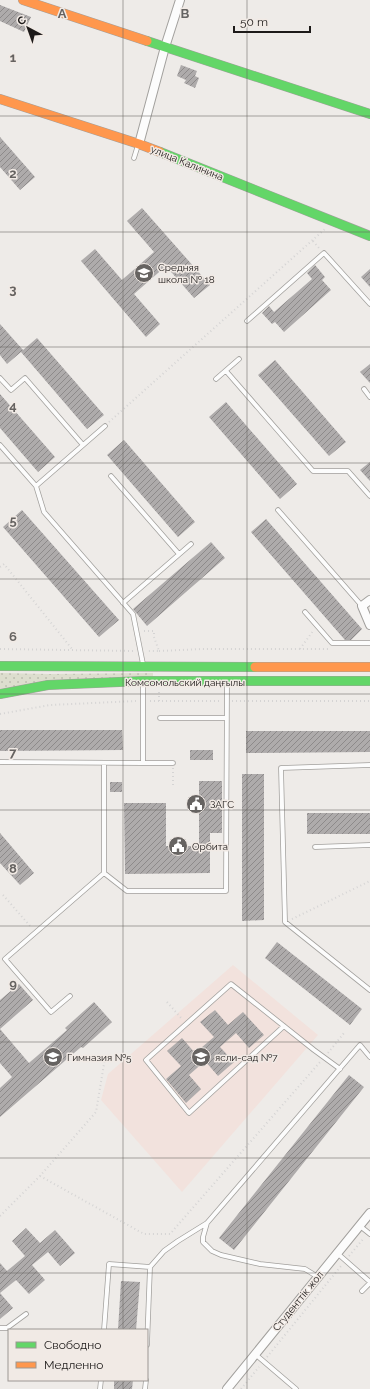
<svg xmlns="http://www.w3.org/2000/svg" width="370" height="1389" font-family="Raleway,sans-serif">
  <defs>
    <pattern id="grass-dots" width="8" height="8" patternUnits="userSpaceOnUse"><rect width="8" height="8" fill="#dddece"/><path d="M2 2h.1M6 6h.1" fill="none" stroke="#bdbeb0" stroke-width="1.8" stroke-linecap="round"/></pattern>
    <pattern id="building-hatch" width="6" height="6" patternUnits="userSpaceOnUse"><rect width="6" height="6" fill="#aeabab"/><path d="M-1 1l2-2M0 6l6-6M5 7l2-2" fill="none" stroke="#8d8a8a"/></pattern>
  </defs>
  <rect width="100%" height="100%" fill="#eeebe8"/>
  <!-- education -->
  <path fill="#f2e2dd" d="M233,965L318,1035L182,1192L101,1100L108,1074Z"/>
  <!-- grass -->
  <path fill="url(#grass-dots)" d="M0,673L49,674L153,673V677L0,689Z"/>
  <!-- building -->
  <path fill="url(#building-hatch)" d="M0,5L31,17L24,32L0,21Z
    M181,65L197,71L195,76L199,78L195,88L184,83L186,80L177,76Z
    M0,137L35,177L20,190L0,167Z
    M142,208L210,285L194,298L166,266L134,294L160,324L146,337L81,261L95,249L122,280L154,252L127,221Z
    M315,265L325,277L322,280L331,290L284,332L275,322L272,324L262,313L269,306L274,312L312,279L307,273Z
    M370,269V287L361,277Z
    M0,324L23,350L37,338L104,415L87,429L21,352L7,364L0,355Z
    M275,360L346,442L329,456L258,375Z
    M370,364V383L360,372Z
    M0,394L55,457L38,472L0,428Z
    M226,402L297,484L280,499L209,417Z
    M124,440L195,522L178,537L107,455Z
    M370,462V481L360,470Z
    M22,510L119,620L99,637L3,527Z
    M266,519L362,629L351,640H345L251,532Z
    M211,542L225,558L147,626L133,609Z
    M0,730H122L123,750L0,751Z
    M246,731H370V752L246,753Z
    M190,750H213V760H190Z
    M242,774H264V920L242,921Z
    M199,781H222V833H210V873L125,874L124,803H166V846H199Z
    M110,782H122V792H110Z
    M307,813H370V834H307Z
    M0,833L34,873L20,885L0,863Z
    M277,942L362,1009L350,1025L265,958Z
    M19,984L33,1000L0,1029V1000Z
    M94,1002L112,1022L83,1048L81,1047L0,1117V1088L12,1077L0,1063V1029L29,1063L67,1030L65,1028Z
    M215,1010L228,1025L243,1012L264,1035L249,1048L236,1033L220,1047L234,1062L218,1076L205,1061L189,1075L201,1089L186,1103L166,1079L181,1066L167,1051L182,1038L195,1053L214,1037L200,1022Z
    M349,1075L364,1087L234,1250L219,1238Z
    M26,1228L40,1243L55,1230L75,1253L60,1266L48,1252L32,1265L45,1280L29,1294L16,1280L0,1293L13,1308L0,1319V1263L7,1271L25,1256L12,1241Z
    M121,1281L140,1282L136,1330H118Z
    M114,1380H133L132,1389H114Z"/>
  <g fill="none" stroke-linecap="round" stroke-linejoin="round">
    <!-- lane casing -->
    <g stroke="#a2a09d" stroke-width="5.5">
      <path id="lane" d="M134,158L138,145
        M247,321L324,253L370,304
        M226,371L313,471H348L370,496
        M0,378L11,390L25,378L83,445
        M216,379L239,359
        M364,389L370,397
        M0,445L36,486L44,512L133,614L143,664
        M111,476L179,554
        M36,486L105,426
        M278,510L362,606
        M123,603L191,544
        M305,612L332,643H370
        M160,718H226
        M0,762L143,763V683
        M104,763V873L127,891H226L227,682
        M143,763H173
        M370,765L281,768L285,922L370,990
        M315,847L370,845
        M70,996L51,1012L5,959L104,873
        M284,1026L189,1113L146,1060L231,984L314,1050L340,1069
        M207,1223L203,1237V1242L212,1251L221,1255L260,1264L305,1269L318,1277
        M360,1226L370,1234
        M337,1253L370,1282
        M150,1267L164,1251L178,1241L207,1223L360,1045L370,1057
        M362,1291L370,1283
        M0,1328H7L26,1314
        M104,1330L109,1264L150,1267L147,1345
        M255,1354L296,1389
        M100,1389L101,1380
        M145,1389L146,1380"/>
    </g>
    <!-- street casing -->
    <g stroke="#a2a09d" stroke-width="10">
      <path id="street" d="M139,144L165,47L180,0
        M370,600L362,606L370,625
        M227,1389L370,1213"/>
    </g>
    <!-- fast casing -->
    <g stroke="#a2a09d" stroke-width="10">
      <path id="fast" d="M147,41L370,114
        M160,152L370,236
        M0,666L255,667
        M0,694L48,685L143,681H370"/>
    </g>
    <!-- slow casing -->
    <g stroke="#a2a09d" stroke-width="10">
      <path id="slow" d="M23,0L147,41
        M0,99L139,144L160,152
        M255,667H370"/>
    </g>
    <!-- path -->
    <path stroke="#d5d4d4" stroke-width="2" stroke-dasharray="1 3" stroke-linecap="butt" d="M313,241L319,248
      M109,422L325,229
      M0,567L4,564L72,649
      M144,631H154V637L159,651H147
      M0,649L135,651
      M300,649L313,631
      M159,651L202,649H329
      M159,692V701
      M150,701H220
      M232,701H370
      M0,714L50,705L136,701
      M173,768V787
      M3,895L31,927
      M292,919L370,881
      M167,1002L182,1019
      M328,1053L344,1033
      M40,1176L144,1234H170L320,1062
      M0,1216L40,1176L96,1112L105,1058
      M349,1256L364,1238
      M267,1357L341,1266
      M241,1389L259,1367"/>
    <!-- lane -->
    <use href="#lane" stroke="#fcfcfc" stroke-width="4"/>
    <!-- street -->
    <use href="#street" stroke="#fcfcfc" stroke-width="8"/>
    <!-- fast -->
    <use href="#fast" stroke="#63d668" stroke-width="9"/>
    <!-- slow -->
    <use href="#slow" stroke="#ff974d" stroke-width="9"/>
  </g>
  <!-- grid -->
  <path fill="none" stroke="#666361" stroke-width="1" stroke-opacity="0.55" d="M123,0V1330M247,0V1389M0,116H370M0,232H370M0,347H370M0,463H370M0,579H370M0,694H370M0,810H370M0,926H370M0,1042H370M0,1158H370M0,1273H370M123,1380V1389"/>
  <!-- icons -->
  <defs>
    <g id="school-disc" transform="scale(1)"><circle r="9.5" fill="#666361" stroke="#f1eae5"/><path d="M0-5L7-2L0 1L-7-2ZM-4 1L0 2.5L4 1V4Q0 6-4 4Z" fill="#fff"/></g>
    <g id="civic-disc" transform="scale(1)"><circle r="9.5" fill="#666361" stroke="#f1eae5"/><path d="M-.6-6.5H3V-4.5H.6V-3L4-1V1h2V6H-6V1h2V-1L-.6-3ZM-1.2 2.5V6h2.4V2.5Z" fill="#fff"/></g>
  </defs>
  <g fill-rule="evenodd">
    <use href="#school-disc" x="144" y="273"/>
    <use href="#civic-disc" x="196" y="804"/>
    <use href="#civic-disc" x="178" y="846"/>
    <use href="#school-disc" x="53" y="1057"/>
    <use href="#school-disc" x="201" y="1057"/>
  </g>
  <g text-anchor="middle" dominant-baseline="central" stroke-width="3" stroke-linejoin="round" paint-order="stroke">
    <!-- street labels -->
    <g font-size="10" fill="#1d1a19" stroke="#f1eae5">
      <text transform="translate(187 163) rotate(22)">улица Калинина</text>
      <text x="185" y="682">Комсомольский даңғылы</text>
      <text transform="translate(298 1301) rotate(-51)">Студенттік жол</text>
    </g>
    <!-- poi labels -->
    <g font-size="10" fill="#1d1a19" stroke="#f1eae5" text-anchor="start">
      <text x="158" y="267">Средняя<tspan x="158" dy="12">школа № 18</tspan></text>
      <text x="210" y="804">ЗАГС</text>
      <text x="192" y="846">Орбита</text>
      <text x="67" y="1057">Гимназия №5</text>
      <text x="215" y="1057">ясли-сад №7</text>
    </g>
  </g>
  <g font-size="13" text-anchor="middle" font-weight="bold" fill="#666361" stroke="#f1eae5" stroke-width="3" stroke-linejoin="round" paint-order="stroke">
    <text x="62" y="18">A</text>
    <text x="185" y="18">B</text>
    <text x="13" y="62">1</text>
    <text x="13" y="178">2</text>
    <text x="13" y="294">3</text>
    <text x="13" y="410">4</text>
    <text x="13" y="525">5</text>
    <text x="13" y="641">6</text>
    <text x="13" y="757">7</text>
    <text x="13" y="873">8</text>
    <text x="13" y="988">9</text>
  </g>
  <!-- legend -->
  <rect x="8" y="1329" width="140" height="52" fill="#f1eae5" stroke="#9c9793"/>
  <rect x="16" y="1342" width="20" height="6" fill="#63d668" stroke="#9c9793"/>
  <text x="44" y="1349" font-size="12" fill="#1d1a19">Свободно</text>
  <rect x="16" y="1362" width="20" height="6" fill="#ff974d" stroke="#9c9793"/>
  <text x="44" y="1369" font-size="12" fill="#1d1a19">Медленно</text>
  <!-- north arrow -->
  <g transform="translate(28 28) rotate(319)" stroke="#f1eae5" stroke-width="3" paint-order="stroke">
  <path d="M0-3L7 15L0 10L-7 15Z" fill="#1d1a19"/>
  <text y="-6" font-size="11" font-weight="bold" text-anchor="middle" fill="#1d1a19">С</text>
  </g>
  <!-- scale -->
  <path d="M234 26v6h76v-6" fill="none" stroke="#1d1a19" stroke-width="2"/>
  <text x="240" y="26" font-size="12" fill="#1d1a19" stroke="#f1eae5" stroke-width="3" paint-order="stroke">50 m</text>
</svg>
